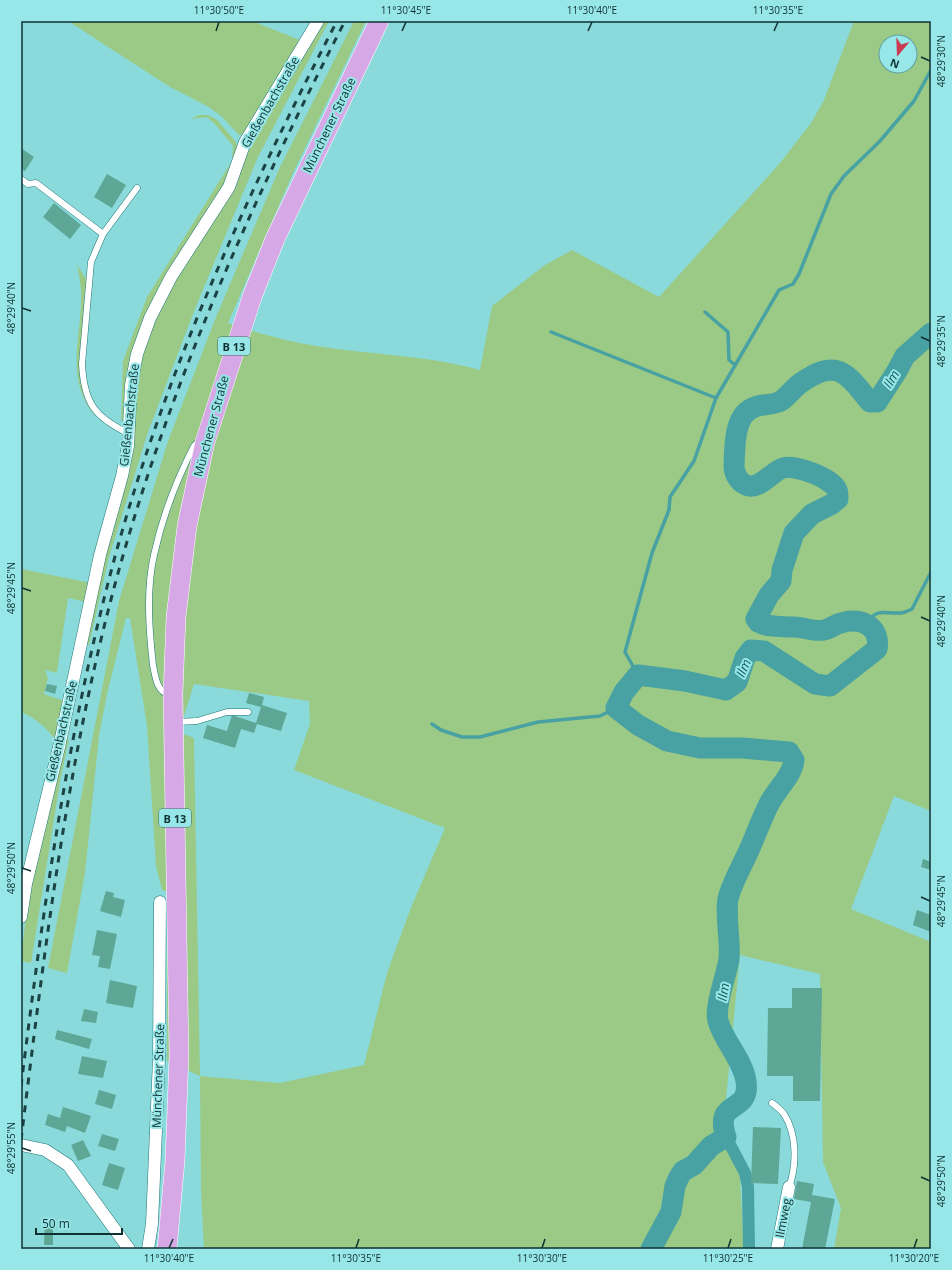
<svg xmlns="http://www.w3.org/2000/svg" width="952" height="1270" font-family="'Open Sans',sans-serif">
  <rect width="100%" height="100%" fill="#8adadb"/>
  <!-- green -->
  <path fill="#9bca86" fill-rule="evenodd" d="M68,21H252L302,41L247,134L239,135L221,116L207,106L170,87Z
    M323,21H329L258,157L195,309L148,432L109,557L89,645L85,643L135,385L141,356L154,320L176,279L232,189L250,147Z
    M354,21H366L293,173L228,323C257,333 286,341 317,346C371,355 427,355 480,370L492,306L545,265L572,250L659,297L780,163L811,123L824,100L854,21H931V811L894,796L851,909L931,942V1249H834L841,1208L823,1162L820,974L740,955L723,1130L739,1162L744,1249H204L201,1191L200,1076L167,1061V892L162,890L156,866L147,726L130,618H126L107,694L99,736L85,873L67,973L48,968L119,601L168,441L216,317L280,167ZM886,42H910V66H886ZM194,684L309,701L310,724L294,770L445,828L410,910L387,973L364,1065L280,1083L200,1076L194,738L179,732Z
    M199,115H208L217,120L236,142L238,151L226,185L146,316L125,418L121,421L123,361L147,297L232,161L233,146L215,124L207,117L191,119Z
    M77,265L87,280L79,364L80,380L85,399L95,416C63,377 83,335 81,290C80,282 79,273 77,265Z
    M21,569L91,583L86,602L68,598L57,673L45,670L48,678L44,694L64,701L56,741C47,728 36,718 21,712Z
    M65,739H69L60,782L31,963L21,961L30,879Z"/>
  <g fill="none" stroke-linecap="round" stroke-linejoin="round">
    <!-- stream -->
    <path stroke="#48a1a2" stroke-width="3.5" d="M705,312L728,332L729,360L735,365
      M551,332L716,398
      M867,624C877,607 884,614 900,613C904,613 908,611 912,609L931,572
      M638,675L625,652L652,553L669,510L670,497L694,461L716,398L779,290L793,284L799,274L831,194L844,176L880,141L914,101L931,70
      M432,724L441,730L462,737H480L538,722L600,716L616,708"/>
    <!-- canal -->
    <path stroke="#48a1a2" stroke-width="12" d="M726,1137L745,1173L748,1187L749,1249"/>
    <!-- river -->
    <path stroke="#48a1a2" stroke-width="21" d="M651,1249L671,1212L675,1186L679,1177L683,1171L694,1165L711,1146L726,1137C713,1097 751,1116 746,1081C743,1060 723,1040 718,1021C714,1007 727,974 729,959C731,942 724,909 729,895C734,879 743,864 750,848C756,834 762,818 769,804C777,788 792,777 794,760L789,752L742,748H700L667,741L638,725L616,708L624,692L638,675L685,681L726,690L737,682L745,658L751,650L764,651L815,684L830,686L877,649C881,626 861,617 841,623C835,624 830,629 824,630C815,632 803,627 794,627C780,626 770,628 758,622L756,619L769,595L781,581L782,570L794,533L812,514L832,504L838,499C838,496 838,492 837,490C832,478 795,464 783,468C773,471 761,488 749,486C740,484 734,475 734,466C735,448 733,414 755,407C763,404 774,405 781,401C787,397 792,390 797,386C801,382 807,379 812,376C842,359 853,382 870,402H877L897,371L905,356L931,333"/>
  </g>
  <!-- building -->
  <path fill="#5ea796" d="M21,148L34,157L25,171L21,169Z
    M107,174L126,185L112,208L94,197Z
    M54,203L81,225L70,239L43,217Z
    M47,684L57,686L55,694L45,691Z
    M249,693L264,697L262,705L287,713L281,731L257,724L254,733L241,729L235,748L203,738L207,725L227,731L232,715L256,723L261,707L246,703Z
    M923,859L931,862V870L921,867Z
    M106,891L114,893L113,897L125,900L121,917L100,911Z
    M917,910L931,915V932L913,925Z
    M97,930L117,934L110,969L98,967L100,956L92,955Z
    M110,980L137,986L133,1008L106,1003Z
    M792,988H822L820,1101H793V1076H767L768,1008H792Z
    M84,1009L98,1012L96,1023L81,1021Z
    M57,1030L92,1039L89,1049L55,1039Z
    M82,1056L107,1061L103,1078L78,1074Z
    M99,1090L116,1095L112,1109L95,1104Z
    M63,1107L91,1116L85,1133L67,1126L65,1132L45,1125L48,1114L60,1118Z
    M753,1127L781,1128L778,1184L751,1183Z
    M102,1134L119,1139L115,1151L98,1146Z
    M83,1140L91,1156L78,1161L71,1145Z
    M109,1163L125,1168L118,1190L102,1185Z
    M797,1181L814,1184L812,1195L835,1199L825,1249H802L811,1202L794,1199Z
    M45,1220L53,1221V1245H44Z"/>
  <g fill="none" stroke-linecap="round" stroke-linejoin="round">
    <!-- service casing -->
    <g stroke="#1d7576" stroke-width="7">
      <path id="service" d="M21,179L28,184L36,183L103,234
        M128,433C94,417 84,402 82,364L91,262L103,234L137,188
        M170,694C157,694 155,675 153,665C149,630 146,590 154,555C162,518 177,479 194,446L199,441H201
        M176,722L197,721L227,712H248
        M772,1103C776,1106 781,1110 784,1114C797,1134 797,1165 789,1187"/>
    </g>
    <!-- minor casing -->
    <g stroke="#1d7576" stroke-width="13">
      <path id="minor" d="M21,917L26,884L59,747L100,555L122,476L128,446L131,385L137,354L150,318L171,277L229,187L245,142L318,21
        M21,1145L45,1150L68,1165L129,1249
        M148,1249L152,1224L159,1059L160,902
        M777,1249L789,1187"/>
    </g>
    <!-- primary casing -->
    <g stroke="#fff" stroke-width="20">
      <path id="primary" d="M167,1249L175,1161L179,1055L173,694L176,617L187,526L205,442L252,297L275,239L379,21"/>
    </g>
    <!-- service -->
    <use href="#service" stroke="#fff" stroke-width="6"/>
    <!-- minor -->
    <use href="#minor" stroke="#fff" stroke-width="12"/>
    <!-- primary -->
    <use href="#primary" stroke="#d6a9e6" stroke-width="19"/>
    <!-- rail -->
    <path stroke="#1c4344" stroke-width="3" stroke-dasharray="7 7" stroke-linecap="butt" d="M21,1086C42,918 65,751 107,587C157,389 243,202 337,21
      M21,1140C44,955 66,768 114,588C167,390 251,203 345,21"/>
  </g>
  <!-- ticks -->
  <path fill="none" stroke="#0f3132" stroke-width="1.5" d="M216,31L219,22M402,31L406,22M588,31L592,22M774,31L778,22M921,57L930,61M22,308L31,311M921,337L930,341M22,588L31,591M921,617L930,621M22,868L31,871M921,897L930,901M22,1148L31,1151M921,1177L930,1181M169,1248L173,1239M356,1248L359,1239M542,1248L545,1239M728,1248L731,1239M914,1248L917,1239"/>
  <g text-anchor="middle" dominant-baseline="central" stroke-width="4" stroke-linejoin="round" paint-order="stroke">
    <!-- shield labels -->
    <g fill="#97e7e8" stroke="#386869" stroke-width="1">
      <rect x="218" y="337" width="32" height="18" rx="3"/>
      <rect x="159" y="809" width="32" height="18" rx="3"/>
    </g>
    <g font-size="11" font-weight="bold" fill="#0f3132">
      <text x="234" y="346">B 13</text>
      <text x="175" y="818">B 13</text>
    </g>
    <!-- street labels -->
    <g font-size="12" fill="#0f3132" stroke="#97e7e8">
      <text transform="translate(270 102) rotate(-60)">Gießenbachstraße</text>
      <text transform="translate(329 125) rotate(-64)">Münchener Straße</text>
      <text transform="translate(129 415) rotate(-84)">Gießenbachstraße</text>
      <text transform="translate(211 426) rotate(-75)">Münchener Straße</text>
      <text transform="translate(61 731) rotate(-77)">Gießenbachstraße</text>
      <text transform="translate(158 1076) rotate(-88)">Münchener Straße</text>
      <text transform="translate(783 1218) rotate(-79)">Ilmweg</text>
    </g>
    <!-- water labels -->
    <g font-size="13" font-style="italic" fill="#125d5e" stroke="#97e7e8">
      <text transform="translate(891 379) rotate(-59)">Ilm</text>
      <text transform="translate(743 668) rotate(-66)">Ilm</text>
      <text transform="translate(723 992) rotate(-80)">Ilm</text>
    </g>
  </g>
  <!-- border -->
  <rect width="952" height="1270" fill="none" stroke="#97e7e8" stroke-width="44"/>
  <!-- north arrow -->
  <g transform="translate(898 54) rotate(199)"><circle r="19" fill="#97e7e8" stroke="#619e9f"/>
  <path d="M0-3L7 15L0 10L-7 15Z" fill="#ca3a51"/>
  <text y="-6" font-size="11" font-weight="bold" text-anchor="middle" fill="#0f3132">N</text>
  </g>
  <!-- scale -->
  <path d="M36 1228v6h86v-6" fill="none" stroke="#0f3132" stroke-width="2"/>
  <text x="42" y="1228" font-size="12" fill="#0f3132" stroke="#97e7e8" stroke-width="3" paint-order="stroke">50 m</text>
  <rect x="22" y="22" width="908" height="1226" fill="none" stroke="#0f3132" stroke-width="1.5"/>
  <g font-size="10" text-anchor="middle" fill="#0f3132">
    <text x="219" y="14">11°30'50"E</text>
    <text x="406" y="14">11°30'45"E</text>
    <text x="592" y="14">11°30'40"E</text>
    <text x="778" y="14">11°30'35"E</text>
    <text transform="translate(941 61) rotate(-90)" y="4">48°29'30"N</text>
    <text transform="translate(11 308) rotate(-90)" y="4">48°29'40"N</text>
    <text transform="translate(941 341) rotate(-90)" y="4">48°29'35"N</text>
    <text transform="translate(11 588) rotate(-90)" y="4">48°29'45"N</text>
    <text transform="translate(941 621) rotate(-90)" y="4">48°29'40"N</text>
    <text transform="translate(11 868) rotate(-90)" y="4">48°29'50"N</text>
    <text transform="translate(941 901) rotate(-90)" y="4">48°29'45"N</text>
    <text transform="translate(11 1148) rotate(-90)" y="4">48°29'55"N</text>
    <text transform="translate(941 1181) rotate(-90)" y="4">48°29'50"N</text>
    <text x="169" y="1262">11°30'40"E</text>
    <text x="356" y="1262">11°30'35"E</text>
    <text x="542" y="1262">11°30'30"E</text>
    <text x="728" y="1262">11°30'25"E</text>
    <text x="914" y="1262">11°30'20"E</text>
  </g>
</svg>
